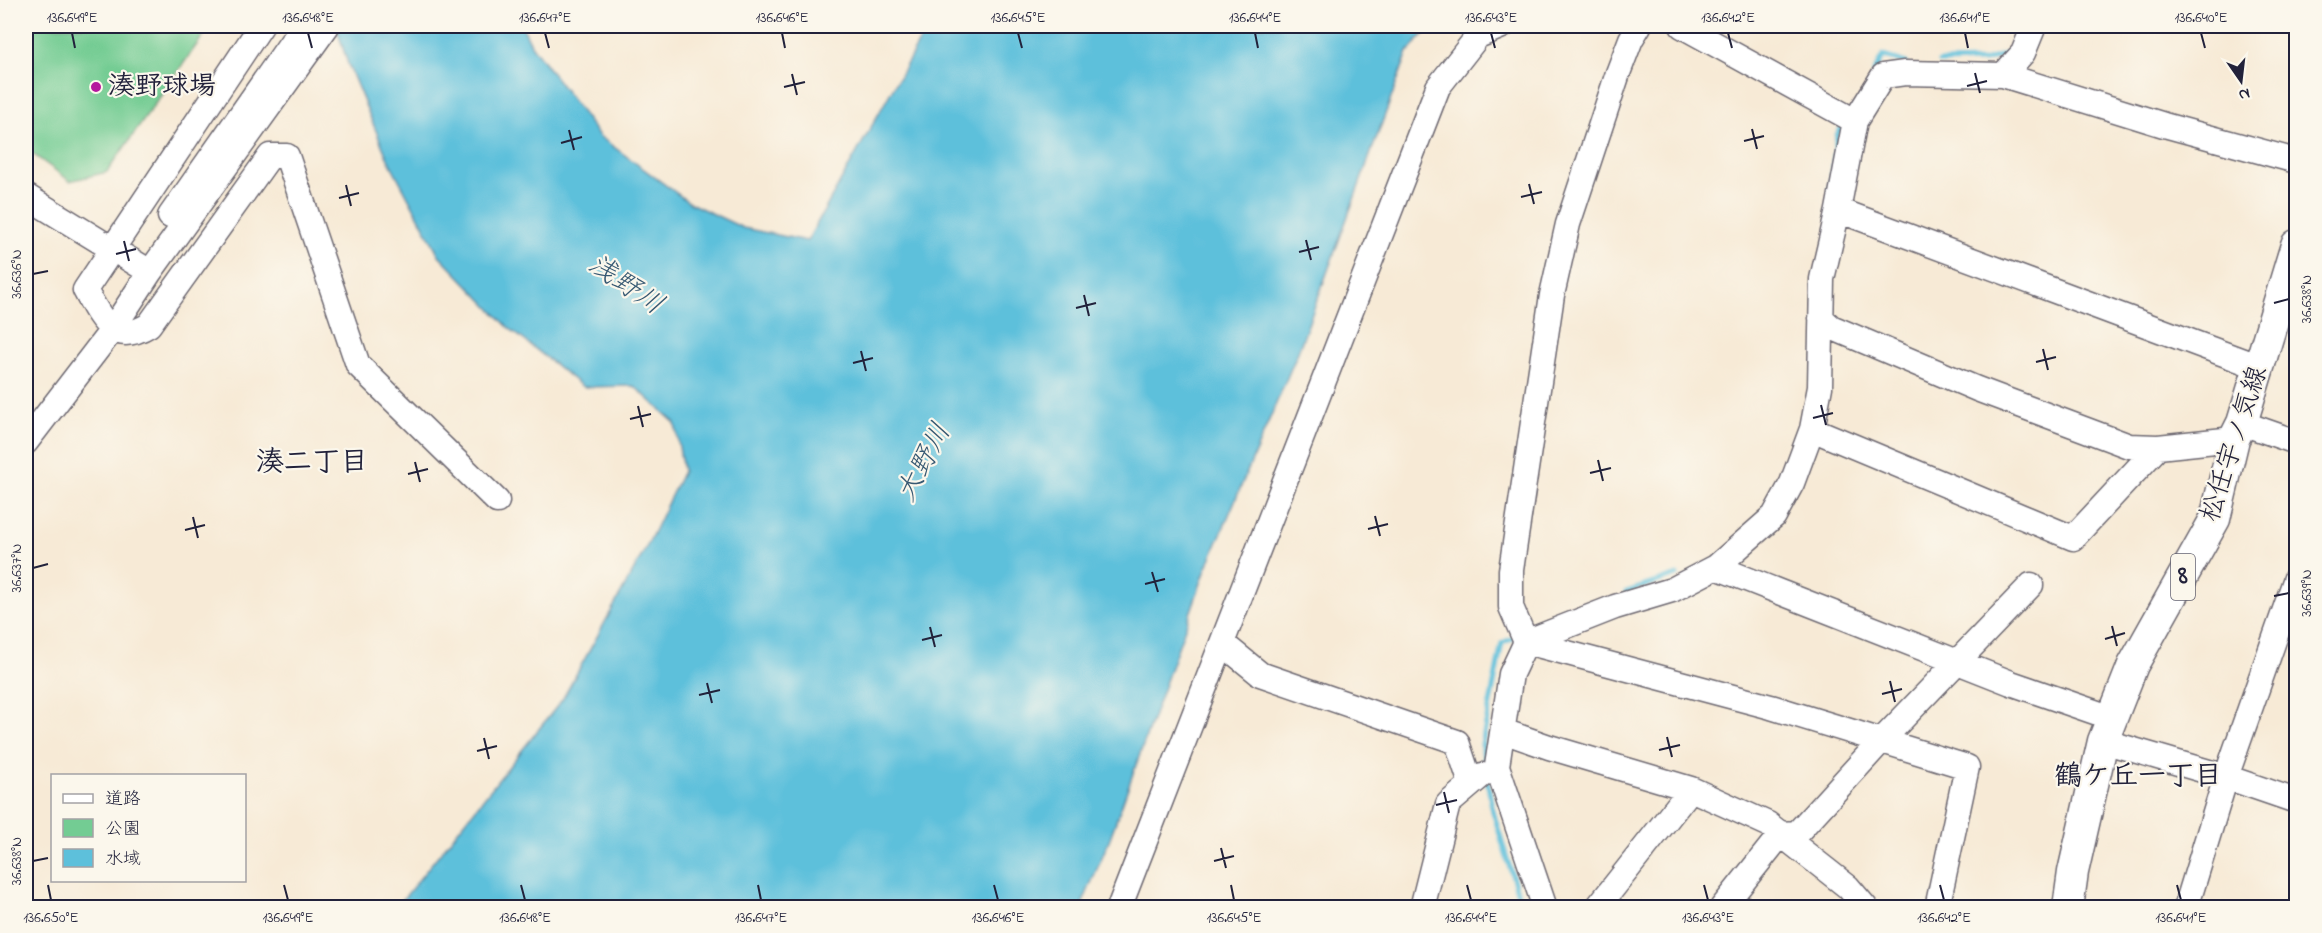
<svg xmlns="http://www.w3.org/2000/svg" width="2322" height="933" font-family="'Indie Flower','Klee One',sans-serif">
  <rect width="100%" height="100%" fill="#fbf7ec"/>
  <filter id="ink" filterUnits="userSpaceOnUse"><feTurbulence type="fractalNoise" baseFrequency=".0167" numOctaves="2"/><feDisplacementMap in="SourceGraphic" scale="12" xChannelSelector="R" yChannelSelector="G"/><feConvolveMatrix kernelMatrix="1 2 1 2 8 2 1 2 1" color-interpolation-filters="sRGB"/></filter>
  <filter id="wash" filterUnits="userSpaceOnUse"><feTurbulence type="fractalNoise" baseFrequency=".008" numOctaves="4" result="noise"/><feDisplacementMap in="SourceGraphic" scale="24" xChannelSelector="R" yChannelSelector="G"/><feGaussianBlur stdDeviation="1.35" result="paint"/><feColorMatrix in="noise" values="0 0 0 0 0 0 0 0 0 0 0 0 0 0 0 0 0 1.4 0 .05"/><feComposite in="paint" operator="in"/></filter>
  <g filter="url(#wash)">
    <rect width="100%" height="100%" fill="#f7ead6"/>
    <!-- green -->
    <path fill="#73cc93" stroke="#4a7767" stroke-width="1.5" d="M26,26H210L107,172L70,181L26,149Z"/>
    <!-- water -->
    <path fill="#5dc0db" stroke="#40718b" stroke-width="1.5" d="M336,26H522L532,46L599,136L690,203L743,228L807,241L928,26H1431L1408,52L1298,352L1206,569L1110,838L1081,907H397L562,700L647,546L683,471L675,423L634,386L583,387L509,328L439,255L387,157L348,64Z"/>
    <g fill="none" stroke-linecap="round" stroke-linejoin="round">
      <!-- stream -->
      <path stroke="#5dc0db" stroke-width="5" d="M1939,62L1984,61L2012,52
        M1874,72L1883,56L1906,63
        M1830,189L1837,135L1842,127
        M1626,592L1677,575
        M1486,770L1482,744L1502,643L1518,636
        M1487,779L1492,808L1522,908"/>
    </g>
  </g>
  <g filter="url(#ink)">
    <g fill="none" stroke-linecap="round" stroke-linejoin="round">
      <!-- minor casing -->
      <g stroke="#6d6871" stroke-width="27">
        <path id="minor" d="M261,26L85,290C101,319 113,347 149,325L270,156H287L358,365L497,501
          M1639,26L1631,39L1618,73L1568,224L1552,295L1511,570V607L1526,642L1771,707L1967,767L1937,908
          M1682,26L1855,121
          M2003,75L2023,53L2034,26
          M26,196L150,272
          M1838,210L2259,367
          M170,216L303,26
          M1821,318L1831,327L1977,389L2129,446L2158,447L2234,439
          M2242,423L2296,442
          M1812,429L2073,538L2158,447
          M26,442L112,330L150,272L327,26
          M1716,567L2011,683L2112,718
          M1222,643L1260,674L1457,742L1471,784
          M1503,731L1549,747L1691,789L1768,824L1848,887L1866,908
          M2103,741L2226,777L2296,801
          M1119,908L1438,87L1478,36L1502,26
          M1422,908L1448,804L1482,775
          M1545,908L1497,766L1511,674L1526,642L1615,607L1672,590L1716,567L1774,516L1792,483L1812,429L1820,387L1822,279L1838,210L1855,121L1883,76L1905,73L2003,75L2164,125L2296,161
          M1597,908L1691,789
          M1722,908L1781,834L1797,833L1881,741L2031,585
          M2186,908L2226,777L2296,578"/>
      </g>
      <!-- major casing -->
      <g stroke="#6d6871" stroke-width="33">
        <path id="major" d="M2068,908L2073,872L2103,741L2133,665L2215,519L2234,439L2242,423L2296,245"/>
      </g>
      <!-- minor -->
      <use href="#minor" stroke="#fff" stroke-width="24"/>
      <!-- major -->
      <use href="#major" stroke="#fff" stroke-width="30"/>
    </g>
  </g>
  <!-- ticks -->
  <path fill="none" stroke="#22223b" stroke-width="2" d="M72,33L75,48M308,33L312,48M545,33L549,48M782,33L785,48M1018,33L1022,48M1255,33L1258,48M1491,33L1495,48M1728,33L1732,48M1965,33L1968,48M2201,33L2205,48M1975,73L1980,93M792,74L797,95M1967,86L1987,81M784,87L805,82M1752,129L1757,149M569,130L574,150M1744,141L1764,136M561,143L582,137M1529,184L1534,204M346,185L351,206M1521,197L1542,192M339,198L359,193M1306,240L1311,260M124,241L129,261M1299,252L1319,247M116,254L136,249M33,274L48,271M1084,295L1089,316M2274,303L2289,299M1076,308L1096,303M2043,349L2048,370M861,351L866,371M2036,362L2056,357M853,363L873,358M1821,405L1826,425M638,406L643,427M1813,418L1833,413M630,419L651,414M1598,460L1603,481M415,462L420,482M1590,473L1611,468M408,474L428,469M1375,516L1380,536M193,517L198,538M1368,529L1388,524M185,530L205,525M33,568L48,564M1152,572L1158,592M1145,584L1165,579M2274,596L2289,593M2112,626L2117,646M930,627L935,647M2105,639L2125,633M922,640L942,635M1890,681L1895,702M707,683L712,703M1882,694L1902,689M699,695L720,690M1667,737L1672,757M484,738L489,759M1659,750L1680,745M477,751L497,746M1444,792L1449,813M1436,805L1457,800M1221,848L1226,868M33,861L48,858M1214,861L1234,856M48,885L51,900M284,885L288,900M521,885L525,900M758,885L761,900M994,885L998,900M1231,885L1234,900M1467,885L1471,900M1704,885L1708,900M1940,885L1944,900M2177,885L2181,900"/>
  <!-- markers -->
  <circle fill="#b5179e" stroke="#fbf7ec" stroke-width="2" cx="96" cy="87" r="6"/>
  <g text-anchor="middle" dominant-baseline="central" stroke-width="4.5" stroke-linejoin="round" paint-order="stroke">
    <!-- shield labels -->
    <rect fill="#fbf7ec" stroke="#636270" stroke-width="1.5" x="2171" y="554" width="24" height="46" rx="4.5"/>
    <g font-size="26" font-weight="bold" fill="#22223b">
      <text x="2183" y="577">8</text>
    </g>
    <!-- poi labels -->
    <g font-size="27" font-weight="bold" fill="#22223b" stroke="#fbf7ec" text-anchor="start">
      <text x="108" y="87">湊野球場</text>
    </g>
    <!-- street labels -->
    <g font-size="27" fill="#22223b" stroke="#fbf7ec">
      <text transform="translate(2235 444) rotate(-72)">松任宇ノ気線</text>
    </g>
    <!-- water labels -->
    <g font-size="28" font-style="italic" fill="#375973" stroke="#fbf7ec">
      <text transform="translate(625 286) rotate(34)">浅野川</text>
      <text transform="translate(925 463) rotate(-62)">大野川</text>
    </g>
    <!-- neighbourhood labels -->
    <g font-size="28" font-weight="bold" fill="#22223b" stroke="#fbf7ec">
      <text x="312" y="463">湊二丁目</text>
      <text x="2138" y="777">鶴ケ丘一丁目</text>
    </g>
  </g>
  <!-- margin -->
  <rect width="2322" height="933" fill="none" stroke="#fbf7ec" stroke-width="66"/>
  <!-- legend -->
  <rect x="51" y="774" width="195" height="108" fill="#fbf7ec" stroke="#a4a2a5" stroke-width="1.5"/>
  <rect x="63" y="794" width="30" height="9" fill="#ffffff" stroke="#a4a2a5" stroke-width="1.5"/>
  <text x="105" y="804" font-size="18" fill="#22223b">道路</text>
  <rect x="63" y="819" width="30" height="18" fill="#73cc93" stroke="#a4a2a5" stroke-width="1.5"/>
  <text x="105" y="834" font-size="18" fill="#22223b">公園</text>
  <rect x="63" y="849" width="30" height="18" fill="#5dc0db" stroke="#a4a2a5" stroke-width="1.5"/>
  <text x="105" y="864" font-size="18" fill="#22223b">水域</text>
  <!-- north arrow -->
  <g transform="translate(2241 81) rotate(166)" stroke="#fbf7ec" stroke-width="4.5" paint-order="stroke">
  <path d="M0-4.5L10 22L0 15L-10 22Z" fill="#22223b"/>
  <text y="-9" font-size="16" font-weight="bold" text-anchor="middle" fill="#22223b">N</text>
  </g>
  <rect x="33" y="33" width="2256" height="867" fill="none" stroke="#22223b" stroke-width="2"/>
  <g font-size="15" text-anchor="middle" fill="#22223b">
    <text x="72" y="22">136.649°E</text>
    <text x="308" y="22">136.648°E</text>
    <text x="545" y="22">136.647°E</text>
    <text x="782" y="22">136.646°E</text>
    <text x="1018" y="22">136.645°E</text>
    <text x="1255" y="22">136.644°E</text>
    <text x="1491" y="22">136.643°E</text>
    <text x="1728" y="22">136.642°E</text>
    <text x="1965" y="22">136.641°E</text>
    <text x="2201" y="22">136.640°E</text>
    <text transform="translate(16 274) rotate(-90)" y="5">36.636°N</text>
    <text transform="translate(2306 299) rotate(-90)" y="5">36.638°N</text>
    <text transform="translate(16 568) rotate(-90)" y="5">36.637°N</text>
    <text transform="translate(2306 593) rotate(-90)" y="5">36.639°N</text>
    <text transform="translate(16 861) rotate(-90)" y="5">36.638°N</text>
    <text x="51" y="922">136.650°E</text>
    <text x="288" y="922">136.649°E</text>
    <text x="525" y="922">136.648°E</text>
    <text x="761" y="922">136.647°E</text>
    <text x="998" y="922">136.646°E</text>
    <text x="1234" y="922">136.645°E</text>
    <text x="1471" y="922">136.644°E</text>
    <text x="1708" y="922">136.643°E</text>
    <text x="1944" y="922">136.642°E</text>
    <text x="2181" y="922">136.641°E</text>
  </g>
</svg>
